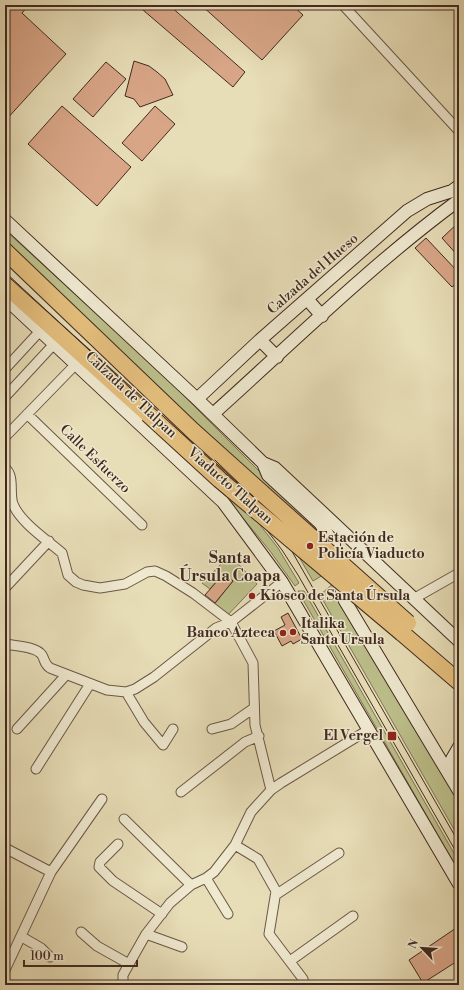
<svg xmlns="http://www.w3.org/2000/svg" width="464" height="990" font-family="'Libre Bodoni',serif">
  <rect width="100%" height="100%" fill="#e7ddb7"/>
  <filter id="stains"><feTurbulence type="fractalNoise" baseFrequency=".005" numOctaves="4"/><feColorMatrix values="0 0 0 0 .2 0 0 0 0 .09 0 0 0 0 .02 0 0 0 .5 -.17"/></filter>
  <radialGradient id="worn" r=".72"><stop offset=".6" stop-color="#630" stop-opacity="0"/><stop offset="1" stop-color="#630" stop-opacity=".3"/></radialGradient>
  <!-- green -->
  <path fill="#bcbf8a" stroke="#7f7455" d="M5,230L158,370L321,533L328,572L313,581L299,557L256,498L5,245Z
    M219,489L235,493L278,548L299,583L295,586L270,551Z
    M230,555L257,584L226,617L213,606L233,581L224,573L210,589L202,583Z
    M335,582L459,796V838L320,595Z
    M298,591H304L459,862V872Z"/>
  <!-- building -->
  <path fill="#d8a687" stroke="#422a20" d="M5,5H29L22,13L66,54L5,121Z
    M147,5H169L245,72L233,87L143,10Z
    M201,5H292L303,15L262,60Z
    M134,61L149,66L157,72L165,79L173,95L140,107L134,99L125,96Z
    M106,62L126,79L93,117L73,99Z
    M62,106L131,167L97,206L28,144Z
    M155,106L175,124L142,161L122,143Z
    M459,222V257L442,238Z
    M426,238L459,273V281L452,287L415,248Z
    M224,573L233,581L215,603L205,595Z
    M251,592L256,595L250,600L248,594Z
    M288,613L302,639L293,644L291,641L282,646L274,631L285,625L281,617Z
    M459,926V960L423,983L409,960Z"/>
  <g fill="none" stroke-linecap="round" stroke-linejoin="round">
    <!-- minor casing -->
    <g stroke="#6b5746" stroke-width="11">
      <path id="minor" d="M343,5L459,131
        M5,369L40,331
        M5,397L54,344
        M27,414L142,525
        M5,437L76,364
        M5,468C15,476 9,493 13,504C20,522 47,540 62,553L68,575L76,582L83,585L100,588L125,584L147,572L155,571L166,576L193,593L231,622L253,663L255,725L271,790
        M5,588L49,541
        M415,598L459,573
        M5,644C15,646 36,646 42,655C45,660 44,664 50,668L107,690L126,692L135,689L154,677L216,628L231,622L282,582
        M126,692L144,722L163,745L173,729
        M17,729L66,675
        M212,729L231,724L254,708
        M36,769L90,684
        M181,792L245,742L259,736
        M124,819L191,885
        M118,844L100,862L99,867L113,881L162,914
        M235,845L258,859L276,891L269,934L303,979L304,985
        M5,848L51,872
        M206,878L228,914
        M277,894L339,853
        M81,932L97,946L129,964
        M146,934L182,947
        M22,937L41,948L50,957
        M290,961L353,916
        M5,970L51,872L102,799
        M123,985V975L129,964L146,934L170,903L191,885L206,878L214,872L235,845L251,812L271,790L281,783L368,730"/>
    </g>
    <!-- secondary casing -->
    <g stroke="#422a20" stroke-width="14">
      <path id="secondary" d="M5,220L197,399L263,463L268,475L320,523L334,544L335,569L345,601L459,791
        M5,298L223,502L282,582L459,884
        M307,299L322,316
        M260,340L277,357
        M197,399L260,340L407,211L427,199L452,191L459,186
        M213,414C293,342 372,264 459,200
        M263,463L275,468L459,641
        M453,779L452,759L459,747"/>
    </g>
    <!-- motorway casing -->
    <g stroke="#422a20" stroke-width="18">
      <path id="motorway" d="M5,251L193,431L262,493
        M5,285L148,414
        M402,633L459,682"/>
    </g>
    <!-- minor -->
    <use href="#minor" stroke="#efe9d0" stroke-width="9"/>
    <!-- secondary -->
    <use href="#secondary" stroke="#efe9d0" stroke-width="12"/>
    <!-- motorway -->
    <use href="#motorway" stroke="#e4be7c" stroke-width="16"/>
    <!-- tram -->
    <path stroke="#422a20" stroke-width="1" d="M5,272L213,465L237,491L282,550L298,575L459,857
      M215,460L251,495L290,548L459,843"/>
    <!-- motorway-bridge casing -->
    <g stroke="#422a20" stroke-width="18" stroke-linecap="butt">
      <path id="motorway-bridge" d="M148,414L220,480L402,633
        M262,493L408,623"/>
    </g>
    <!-- motorway-bridge -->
    <use href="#motorway-bridge" stroke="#e4be7c" stroke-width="16"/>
  </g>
  <!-- markers -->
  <g fill="#8f2418" stroke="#efe9d0" stroke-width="1.5">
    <circle cx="310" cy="546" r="4"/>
    <circle cx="252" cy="596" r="4"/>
    <circle cx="293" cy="632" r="4"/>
    <circle cx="283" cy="633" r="4"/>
    <rect x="387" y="731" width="10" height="10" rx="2"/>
  </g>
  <g text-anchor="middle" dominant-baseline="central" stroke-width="3" stroke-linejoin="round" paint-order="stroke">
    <!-- street labels -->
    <g font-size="14" fill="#422a20" stroke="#efe9d0">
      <text transform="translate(313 274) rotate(-41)">Calzada del Hueso</text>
      <text transform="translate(131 395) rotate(43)">Calzada de Tlalpan</text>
      <text transform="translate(95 459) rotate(44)">Calle Esfuerzo</text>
      <text transform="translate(230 486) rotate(41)">Viaducto Tlalpan</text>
    </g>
    <!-- poi labels -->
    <g font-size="14" font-weight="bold" fill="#422a20" stroke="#efe9d0" text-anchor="start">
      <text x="318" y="538">Estación de<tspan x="318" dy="16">Policía Viaducto</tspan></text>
      <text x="260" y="596">Kiosco de Santa Úrsula</text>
      <text x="301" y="624">Italika<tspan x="301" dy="16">Santa Ursula</tspan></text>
      <text x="275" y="633" text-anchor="end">Banco Azteca</text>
      <text x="383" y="736" text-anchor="end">El Vergel</text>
    </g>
    <!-- quarter labels -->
    <g font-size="16" font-weight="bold" fill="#422a20" stroke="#efe9d0">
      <text x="230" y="558">Santa<tspan x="230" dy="18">Úrsula Coapa</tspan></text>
    </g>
  </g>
  <!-- margin -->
  <rect width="464" height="990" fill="none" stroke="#e7ddb7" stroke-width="20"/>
  <rect x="6" y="6" width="452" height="978" fill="none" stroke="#422a20" stroke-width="2"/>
  <rect x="10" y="10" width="444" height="970" fill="none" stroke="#422a20"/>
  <!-- north arrow -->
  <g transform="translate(422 948) rotate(295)" stroke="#efe9d0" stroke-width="3" paint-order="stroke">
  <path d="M0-3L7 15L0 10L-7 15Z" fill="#422a20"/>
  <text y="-6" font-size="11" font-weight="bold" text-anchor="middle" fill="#422a20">N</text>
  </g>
  <!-- scale -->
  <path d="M24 960v6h113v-6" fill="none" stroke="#422a20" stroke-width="2"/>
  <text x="30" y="960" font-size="12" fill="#422a20" stroke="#efe9d0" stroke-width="3" paint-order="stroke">100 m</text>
  <rect width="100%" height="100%" filter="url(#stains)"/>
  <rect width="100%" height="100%" fill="url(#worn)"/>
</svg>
